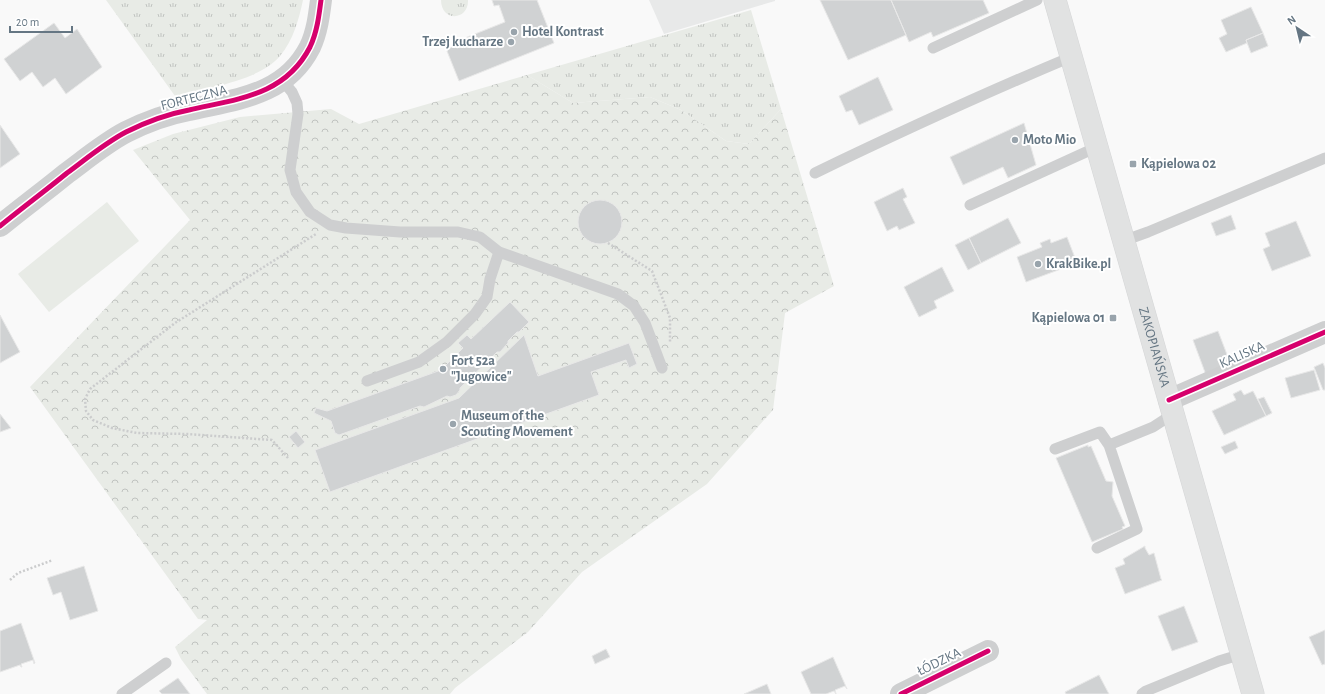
<svg xmlns="http://www.w3.org/2000/svg" width="1325" height="694" font-family="'Alegreya Sans',sans-serif">
  <defs>
    <pattern id="grass-tufts" width="24" height="20" patternUnits="userSpaceOnUse"><rect width="24" height="20" fill="#e8ebe6"/><path d="M3 7l-1-3M5 7V3M7 7l1-3M15 17l-1-3M17 17v-4M19 17l1-3" fill="none" stroke="#c0c3c0"/></pattern>
    <pattern id="forest-crowns" width="20" height="18" patternUnits="userSpaceOnUse"><rect width="20" height="18" fill="#e8ebe6"/><path d="M2 6a3 3 0 1 1 6 0M12 15a3 3 0 1 1 6 0" fill="none" stroke="#c0c3c0"/></pattern>
  </defs>
  <rect width="100%" height="100%" fill="#f9f9f9"/>
  <!-- built -->
  <path fill="#e8e9e9" d="M649,0H775V1L664,34Z"/>
  <!-- grass -->
  <path fill="url(#grass-tufts)" d="M106,0H303C299,19 293,41 280,56C259,81 206,88 175,96Z
    M441,0H468C469,21 441,22 441,0Z
    M751,10L781,109L749,144L726,141L681,110L650,97L573,103L527,75Z"/>
  <!-- forest -->
  <path fill="url(#forest-crowns)" d="M527,75L573,103L650,97L681,110L726,141L749,144L781,109L834,286L785,313L773,410L707,484L582,572L528,632L455,688L450,694H207L181,659L175,647L207,620L198,619L30,387L190,220L133,150L173,134L240,117L331,109L359,124Z"/>
  <!-- park -->
  <path fill="#e8ebe6" d="M107,202L139,241L49,312L18,274Z"/>
  <!-- building -->
  <path fill="#d0d2d3" stroke="#e8e8e8" d="M492,0H537L554,43L459,81L445,46L505,22L499,5L494,6Z
    M820,0H891L906,35L848,60Z
    M891,0H983L989,13L933,37L931,32L909,42Z
    M1251,7L1263,33L1246,40L1247,43L1226,52L1219,38L1227,34L1221,20Z
    M54,23L65,38L77,29L102,67L66,94L55,78L43,87L32,72L20,81L4,59Z
    M1263,33L1268,46L1251,53L1246,40Z
    M878,77L893,110L859,125L852,110L846,112L839,96Z
    M1024,123L1036,165L1008,178L1003,167L963,185L950,157Z
    M0,125L20,154L0,168Z
    M903,188L907,197L903,199L915,223L899,230L897,226L887,231L874,202Z
    M578 222a22 22 0 1 1 44 0a22 22 0 1 1-44 0Z
    M1231,215L1236,229L1216,236L1211,223Z
    M1008,218L1021,243L981,263L969,238Z
    M1296,221L1311,256L1272,271L1263,249L1270,246L1265,233Z
    M1067,237L1077,263L1026,282L1017,257L1042,247L1040,243L1050,239L1051,243Z
    M969,238L981,263L968,270L955,245Z
    M942,267L954,291L934,301L937,308L919,317L904,287Z
    M510,302L529,322L519,332H517L508,341V343L500,352H497L460,388V390L456,395L450,397L447,396L424,407L420,406L339,435L335,433L331,421L314,413L316,408L327,411L441,370L463,348L458,343L467,335L471,339Z
    M0,315L20,352L0,363Z
    M1218,331L1231,365L1206,375L1193,340Z
    M524,335L538,376L629,343L637,364L629,368L626,360L591,372L599,395L330,492L315,450L459,398Z
    M1323,363L1325,368V390H1323L1314,367Z
    M1314,370L1320,390L1291,398L1285,378Z
    M1241,390L1244,395L1253,391L1266,416L1224,435L1212,411L1236,400L1233,394Z
    M1264,397L1272,413L1266,416L1258,399Z
    M0,414L11,428L0,432Z
    M296,431L305,442L298,448L289,437Z
    M1235,441L1238,448L1225,454L1221,447Z
    M1088,445V447L1091,446L1106,481L1113,482L1112,496L1125,526L1122,527L1123,529L1092,542L1056,458Z
    M1145,546V548L1149,555L1154,553L1161,579L1162,580L1125,594L1115,568L1125,564L1123,559Z
    M84,566L98,611L70,620L61,592L53,595L47,578Z
    M1184,606L1198,642L1172,651L1158,616Z
    M21,623L35,663L34,664L33,660L21,664L22,667H21L20,665L0,672V631Z
    M1325,630V664L1322,665L1309,637Z
    M606,649L610,657L595,664L592,656Z
    M833,657L847,689L845,686L835,690L836,694L834,691L826,694H811L801,672Z
    M1099,675L1109,694H1066L1065,692Z
    M178,678L190,694H162L159,691Z
    M767,684L771,694H744Z"/>
  <g fill="none" stroke-linecap="round" stroke-linejoin="round">
    <!-- primary casing -->
    <g stroke="#d5d6d7" stroke-width="23">
      <g id="primary">
        <path id="s1" d="M1055,0L1253,694"/>
      </g>
    </g>
    <!-- path -->
    <path stroke="#cbcccd" stroke-width="2.5" stroke-dasharray="2 2" stroke-linecap="butt" d="M608,243L652,271L670,318V342
      M288,458L272,440L187,434L137,433L112,428L93,420L86,411L85,399L90,389L175,323L316,234
      M10,580L18,573L53,560"/>
    <!-- service -->
    <path stroke="#cecfd0" stroke-width="11" d="M933,48L1037,0
      M282,80L292,92L297,103L298,114L290,170L296,192L310,212L330,225L346,228L400,232H458L480,237L499,252L618,294L634,306L645,323L662,368
      M815,173C900,132 985,93 1071,57
      M970,205L1097,147
      M1123,241L1148,232L1325,158
      M367,381L419,362L447,342L475,314L487,297L490,279L499,252
      M1055,449L1100,432L1109,445L1153,427L1173,414
      M1097,548L1137,529L1109,445
      M122,694L166,663
      M1142,694L1146,691L1219,661L1242,654"/>
    <!-- minor -->
    <path stroke="#cecfd0" stroke-width="22" d="M0,226C22,208 45,191 67,173C86,159 105,143 126,132C146,122 168,114 189,110C236,99 285,96 310,47C317,32 319,16 321,0
      M1169,400L1325,332
      M901,694L988,651"/>
    <!-- primary -->
    <use href="#primary" stroke="#e1e2e2" stroke-width="22"/>
    <!-- cycleway casing -->
    <g stroke="#fff" stroke-width="8">
      <path id="cycleway" d="M0,226C22,208 45,191 67,173C86,159 105,143 126,132C146,122 168,114 189,110C236,99 285,96 310,47C317,32 319,16 321,0
        M1169,400L1325,332
        M901,694L988,651"/>
    </g>
    <!-- cycleway -->
    <use href="#cycleway" stroke="#d6006c" stroke-width="5"/>
  </g>
  <!-- markers -->
  <g fill="#99a4ac" stroke="#fff" stroke-width="1.5">
    <circle cx="514" cy="32" r="4"/>
    <circle cx="511" cy="42" r="4"/>
    <circle cx="1015" cy="140" r="4"/>
    <rect x="1129" y="160" width="8" height="8" rx="2"/>
    <circle cx="1038" cy="264" r="4"/>
    <rect x="1109" y="314" width="8" height="8" rx="2"/>
    <circle cx="443" cy="369" r="4"/>
    <circle cx="453" cy="424" r="4"/>
  </g>
  <g text-anchor="middle" dominant-baseline="central" stroke-width="4" stroke-linejoin="round" paint-order="stroke">
    <!-- poi labels -->
    <g font-size="14" font-weight="bold" fill="#657683" stroke="#fff" text-anchor="start">
      <text x="522" y="32">Hotel Kontrast</text>
      <text x="503" y="42" text-anchor="end">Trzej kucharze</text>
      <text x="1023" y="140">Moto Mio</text>
      <text x="1141" y="164">Kąpielowa 02</text>
      <text x="1046" y="264">KrakBike.pl</text>
      <text x="1105" y="318" text-anchor="end">Kąpielowa 01</text>
      <text x="451" y="361">Fort 52a<tspan x="451" dy="16">"Jugowice"</tspan></text>
      <text x="461" y="416">Museum of the<tspan x="461" dy="16">Scouting Movement</tspan></text>
    </g>
    <!-- street labels -->
    <g font-size="14" fill="#657683" stroke="#fff">
      <text transform="translate(194 98) rotate(-14)">FORTECZNA</text>
      <text stroke="none"><textPath href="#s1" startOffset="361">ZAKOPIAŃSKA</textPath></text>
      <text transform="translate(1242 355) rotate(-24)">KALISKA</text>
      <text transform="translate(939 662) rotate(-26)">ŁÓDZKA</text>
    </g>
  </g>
  <!-- north arrow -->
  <g transform="translate(1297 28) rotate(325)" stroke="#ffffff" stroke-width="3" paint-order="stroke">
  <path d="M0-3L7 15L0 10L-7 15Z" fill="#657683"/>
  <text y="-6" font-size="11" font-weight="bold" text-anchor="middle" fill="#657683">N</text>
  </g>
  <!-- scale -->
  <path d="M10 26v6h62v-6" fill="none" stroke="#657683" stroke-width="2"/>
  <text x="16" y="26" font-size="12" fill="#657683" stroke="#ffffff" stroke-width="3" paint-order="stroke">20 m</text>
</svg>
